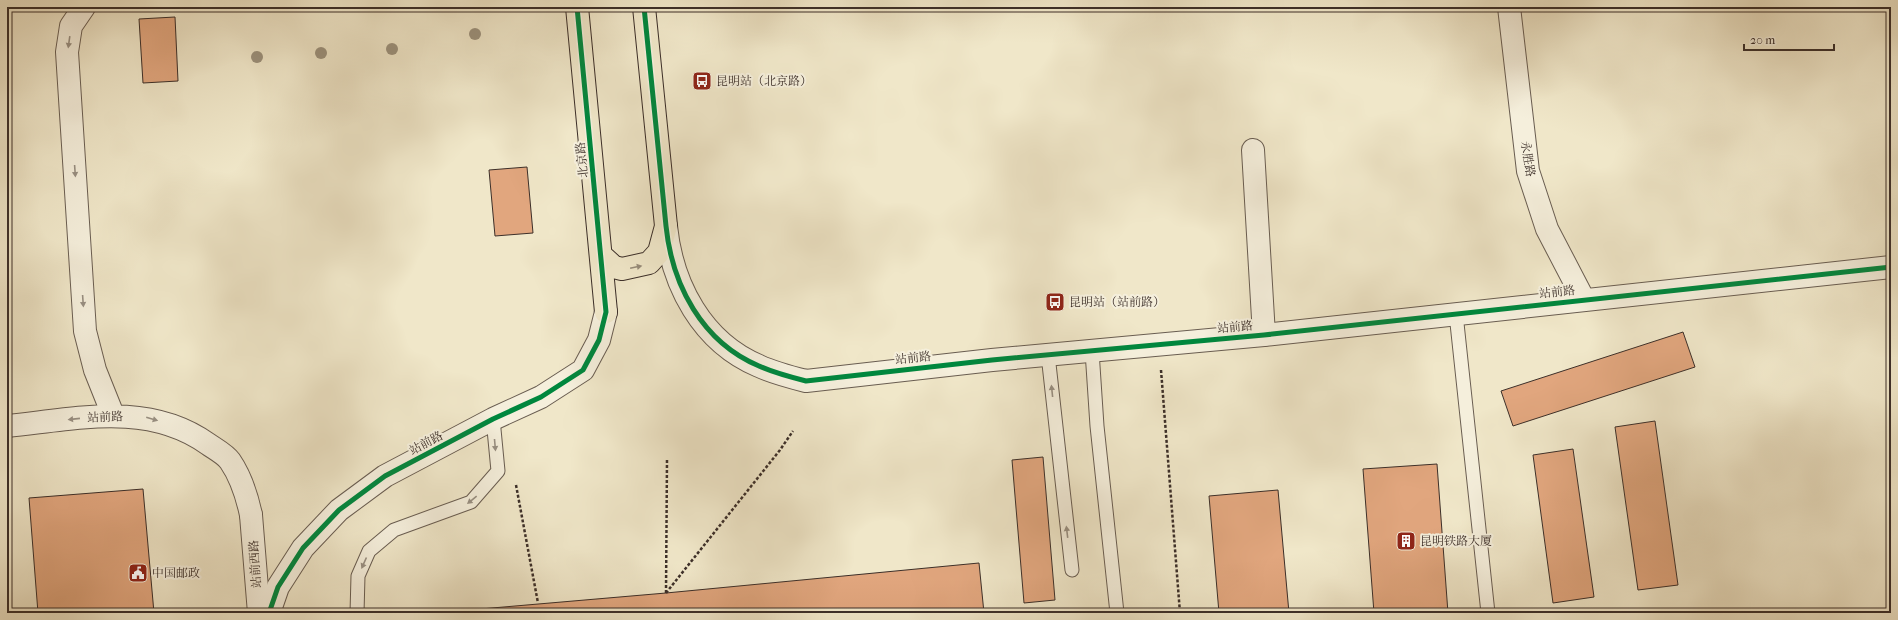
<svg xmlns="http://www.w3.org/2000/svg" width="1898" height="620" font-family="'IM FELL French Canon','Noto Serif SC',serif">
  <rect width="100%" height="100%" fill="#f0e7c9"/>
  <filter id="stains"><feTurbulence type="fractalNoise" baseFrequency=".005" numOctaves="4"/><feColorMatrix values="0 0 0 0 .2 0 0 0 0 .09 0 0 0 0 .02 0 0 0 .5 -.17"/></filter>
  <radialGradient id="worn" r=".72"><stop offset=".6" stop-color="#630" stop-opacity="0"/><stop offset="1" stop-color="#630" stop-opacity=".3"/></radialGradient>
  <!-- building -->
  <path fill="#e1a67e" stroke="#3c2f29" d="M175,17L178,81L143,83L139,19Z
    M527,167L533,233L495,236L489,170Z
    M1683,332L1695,367L1513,426L1501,391Z
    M1655,421L1678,585L1638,590L1615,427Z
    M1573,449L1594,597L1553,603L1533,455Z
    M1043,457L1055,600L1024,603L1012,460Z
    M1437,464L1448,613H1374L1363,469Z
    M143,489L154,613H38L29,498Z
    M1278,490L1289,613H1219L1209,496Z
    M979,563L984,613H434L666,593Z"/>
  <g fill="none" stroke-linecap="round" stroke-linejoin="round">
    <!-- service casing -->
    <g stroke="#695d51" stroke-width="15">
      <path id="service" d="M1456,314L1488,613
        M1092,351L1097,426L1117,613
        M1048,355L1072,570
        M357,613L358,576L369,551L394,530L471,502L498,471L493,419"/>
    </g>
    <!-- minor casing -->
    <g stroke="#695d51" stroke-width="24">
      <path id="minor" d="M1253,150L1264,335
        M251,515L259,613"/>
    </g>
    <!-- tertiary casing -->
    <g stroke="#695d51" stroke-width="24">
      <path id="tertiary" d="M84,7L71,26L67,52L85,331L95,370L113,415
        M1509,7L1528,171L1547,229L1584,300
        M666,226C672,285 702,342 759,366C774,373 790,377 806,381L992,360L1264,335L1891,267
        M7,426C76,419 148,401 208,444C215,449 225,454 230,461C241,477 247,496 251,515
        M269,613L278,587L303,548L339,510L385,476L493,419L541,397L583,370L599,340L606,312"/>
    </g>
    <!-- primary casing -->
    <g stroke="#3c2f29" stroke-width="24">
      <path id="primary" d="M577,7L606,312
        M602,256L614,267L622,269L649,263L659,252L666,226L644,7"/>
    </g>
    <!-- path -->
    <path stroke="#3c2f29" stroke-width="2.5" stroke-dasharray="3 2" stroke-linecap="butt" d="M1161,370L1180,613
      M516,485L538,603
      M666,593L780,450L793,431
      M666,593L667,460"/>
    <!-- service -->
    <use href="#service" stroke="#f5efdc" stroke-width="13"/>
    <!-- minor -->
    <use href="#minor" stroke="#f5efdc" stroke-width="22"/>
    <!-- tertiary -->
    <use href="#tertiary" stroke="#f5efdc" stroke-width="22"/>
    <!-- primary -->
    <use href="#primary" stroke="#f0e7c9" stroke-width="22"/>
    <!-- cycleway casing -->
    <g stroke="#f5efdc" stroke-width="8">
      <path id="cycleway" d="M644,7L666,226C672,285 702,342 759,366C774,373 790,377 806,381L992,360L1264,335L1891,267
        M269,613L278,587L303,548L339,510L385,476L493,419L541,397L583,370L599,340L606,312L577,7"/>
    </g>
    <!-- cycleway -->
    <use href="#cycleway" stroke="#00873e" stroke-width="5"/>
  </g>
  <!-- trees -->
  <g fill="#9c927d">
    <circle cx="475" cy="34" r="6"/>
    <circle cx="392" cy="49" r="6"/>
    <circle cx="321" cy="53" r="6"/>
    <circle cx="257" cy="57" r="6"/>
  </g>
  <!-- one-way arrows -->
  <defs><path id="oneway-solid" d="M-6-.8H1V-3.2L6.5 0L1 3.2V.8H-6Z"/></defs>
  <g fill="#988f82">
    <use href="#oneway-solid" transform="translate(69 42) rotate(98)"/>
    <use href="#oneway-solid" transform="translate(75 171) rotate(86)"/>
    <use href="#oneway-solid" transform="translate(83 301) rotate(86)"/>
    <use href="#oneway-solid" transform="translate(1052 391) rotate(-96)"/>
    <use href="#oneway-solid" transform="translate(74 419) rotate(174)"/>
    <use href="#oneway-solid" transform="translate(152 419) rotate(16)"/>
    <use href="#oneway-solid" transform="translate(495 445) rotate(85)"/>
    <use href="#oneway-solid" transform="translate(472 500) rotate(141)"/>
    <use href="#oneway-solid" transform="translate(1067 532) rotate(-97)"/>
    <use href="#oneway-solid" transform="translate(364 563) rotate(114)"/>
  </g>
  <use fill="#968b79" href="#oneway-solid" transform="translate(636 267) rotate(-12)"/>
  <!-- icons -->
  <defs>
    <g id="bus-square" transform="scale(1)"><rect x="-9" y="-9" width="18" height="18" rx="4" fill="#8f2418" stroke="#f5efdc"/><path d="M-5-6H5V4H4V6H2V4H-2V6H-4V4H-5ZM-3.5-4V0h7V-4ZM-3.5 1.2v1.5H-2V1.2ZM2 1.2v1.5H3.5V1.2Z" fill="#fff"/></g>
    <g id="building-square" transform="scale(1)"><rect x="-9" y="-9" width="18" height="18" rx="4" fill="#8f2418" stroke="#f5efdc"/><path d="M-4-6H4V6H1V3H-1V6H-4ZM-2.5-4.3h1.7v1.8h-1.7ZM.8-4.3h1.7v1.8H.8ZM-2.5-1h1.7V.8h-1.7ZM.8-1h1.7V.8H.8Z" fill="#fff"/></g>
    <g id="civic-square" transform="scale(1)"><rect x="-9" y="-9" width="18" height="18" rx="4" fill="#8f2418" stroke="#f5efdc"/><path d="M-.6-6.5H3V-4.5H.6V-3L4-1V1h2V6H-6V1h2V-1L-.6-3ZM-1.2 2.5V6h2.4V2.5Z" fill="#fff"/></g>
  </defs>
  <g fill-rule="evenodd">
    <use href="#bus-square" x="702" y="81"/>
    <use href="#bus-square" x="1055" y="302"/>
    <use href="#building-square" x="1406" y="541"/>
    <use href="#civic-square" x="138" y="573"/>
  </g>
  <g text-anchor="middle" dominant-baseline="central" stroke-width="4" stroke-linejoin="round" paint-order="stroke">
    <!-- poi labels -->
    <g font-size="12" fill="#3c2f29" stroke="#f5efdc" text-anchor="start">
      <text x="716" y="81">昆明站（北京路）</text>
      <text x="1069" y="302">昆明站（站前路）</text>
      <text x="1420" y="541">昆明铁路大厦</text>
      <text x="152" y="573">中国邮政</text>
    </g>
    <!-- street labels -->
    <g font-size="12" fill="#3c2f29" stroke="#f5efdc">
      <text transform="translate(1528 159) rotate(81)">永胜路</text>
      <text transform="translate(582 160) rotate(-96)">北京路</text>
      <text transform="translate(1557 292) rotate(-6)">站前路</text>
      <text transform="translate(1235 327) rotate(-5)">站前路</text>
      <text transform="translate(913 358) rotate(-6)">站前路</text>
      <text transform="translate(105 417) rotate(-2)">站前路</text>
      <text transform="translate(426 443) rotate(-28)">站前路</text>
      <text transform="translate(255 564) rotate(-94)">站前西路</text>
    </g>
  </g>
  <!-- margin -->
  <rect width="1898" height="620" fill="none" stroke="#f0e7c9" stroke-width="24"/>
  <rect x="8" y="8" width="1882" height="604" fill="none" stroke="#3c2f29" stroke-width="2"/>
  <rect x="12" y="12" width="1874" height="596" fill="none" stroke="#3c2f29"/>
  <!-- scale -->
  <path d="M1744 44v6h90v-6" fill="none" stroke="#3c2f29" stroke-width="2"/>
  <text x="1750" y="44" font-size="12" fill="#3c2f29" stroke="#f5efdc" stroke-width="3" paint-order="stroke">20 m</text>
  <rect width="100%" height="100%" filter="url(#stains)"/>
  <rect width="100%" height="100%" fill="url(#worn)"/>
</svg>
